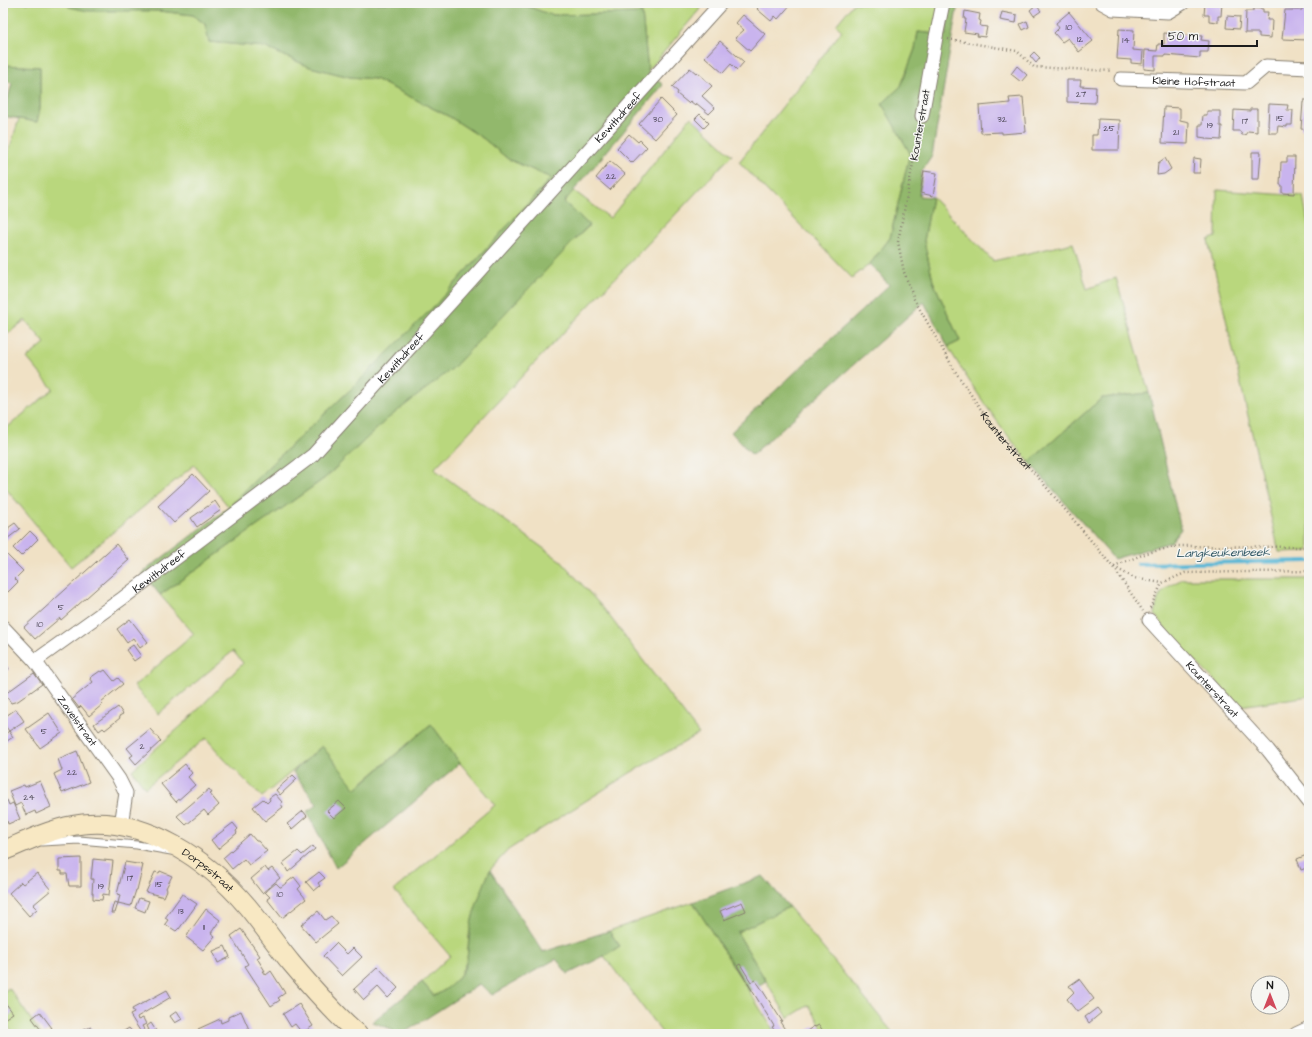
<svg xmlns="http://www.w3.org/2000/svg" width="1312" height="1037" font-family="'Architects Daughter',sans-serif">
  <rect width="100%" height="100%" fill="#f6f6f2"/>
  <filter id="ink" filterUnits="userSpaceOnUse"><feTurbulence type="fractalNoise" baseFrequency=".025" numOctaves="2"/><feDisplacementMap in="SourceGraphic" scale="8" xChannelSelector="R" yChannelSelector="G"/><feConvolveMatrix kernelMatrix="1 2 1 2 8 2 1 2 1" color-interpolation-filters="sRGB"/></filter>
  <filter id="wash" filterUnits="userSpaceOnUse"><feTurbulence type="fractalNoise" baseFrequency=".012" numOctaves="4" result="noise"/><feDisplacementMap in="SourceGraphic" scale="16" xChannelSelector="R" yChannelSelector="G"/><feGaussianBlur stdDeviation="0.9" result="paint"/><feColorMatrix in="noise" values="0 0 0 0 0 0 0 0 0 0 0 0 0 0 0 0 0 1.4 0 .05"/><feComposite in="paint" operator="in"/></filter>
  <g filter="url(#wash)">
    <rect width="100%" height="100%" fill="#f0e1c5"/>
    <!-- green -->
    <path fill="#b9d77d" stroke="#6a7a4c" d="M3,3H66L69,7L159,11L193,15L205,24L209,42L264,47L310,67L350,77L375,79L450,117L484,139L508,159L551,178L438,302L350,390L265,470L229,507L194,465L71,567L3,485V431L53,389L27,358L45,343L25,320L5,336L3,334V169L19,119L37,122L40,108V67L3,65Z
      M519,3H705L648,71L642,13L551,15Z
      M854,3H940L935,34L918,32L915,49L901,86L883,104L910,153L890,238L870,264L852,278L739,162L842,31L836,25Z
      M691,117L732,155L434,469L561,561L604,609L699,734L630,773L508,850L490,870L480,897L473,916L469,935L467,960L460,975L453,985L434,996L422,982L450,956L394,890L495,805L460,763L431,724L355,789L322,746L262,797L225,760L206,738L145,788L132,770L190,718L243,663L233,651L158,714L134,686L194,634L160,595L325,478L589,226L564,202L573,190L610,218Z
      M1217,190L1303,196L1309,228V551L1279,552L1208,240L1216,237Z
      M932,197L993,261L1073,243L1087,289L1116,278L1149,393L1102,398L1029,462C999,426 972,387 948,347L960,341L933,281L924,241Z
      M1183,579H1309V696L1240,706L1171,637L1155,615C1157,593 1163,588 1183,579Z
      M693,902L776,1034H663L604,956L620,946L609,931Z
      M789,907L894,1034H826L809,1005L788,1018L737,932Z
      M9,988L41,1034H14L3,1020V992Z"/>
    <!-- forest -->
    <path fill="#92b86c" stroke="#576a44" d="M66,3H519L551,15L642,13L648,71L663,85L564,202L589,225L453,368L386,420L325,478L160,595L142,573L229,507L265,470L350,390L438,302L551,178L508,159L484,139L450,117L375,79L350,77L310,67L264,47L209,42L205,24L193,15L159,11H88L69,7Z
      M950,3H958L932,156L922,171L919,196L932,197L924,241L933,281L960,341L948,347L924,302L752,455L731,432L889,285L870,264L890,238L910,153L882,104L901,86L915,49L918,32L946,35Z
      M3,65L40,67V108L37,122L3,116L12,83L3,81Z
      M1149,393L1181,529L1171,542L1114,559L1029,462L1102,398Z
      M431,724L460,763L336,868L307,812L317,804L293,772L322,746L356,789Z
      M490,870L543,952L609,931L620,946L604,956L568,974L556,959L492,995L480,984L402,1034H396L389,1028L372,1022L422,982L434,996C449,989 464,976 467,959C469,944 469,930 473,916C477,901 484,885 490,870Z
      M763,876L789,907L737,932L766,981L749,991L693,902Z"/>
    <g fill="none" stroke-linecap="round" stroke-linejoin="round">
      <!-- stream -->
      <path stroke="#59b8d7" stroke-width="4" d="M1138,564L1309,561"/>
    </g>
    <g id="blocks">
      <!-- building -->
      <path fill="#c9b4ee" d="M753,3H792L778,19L775,16L771,21L757,9L758,8Z
        M1205,3H1222L1221,16H1218V22L1209,21V15H1204Z
        M1303,3H1309L1308,40L1282,39L1285,10H1302Z
        M1036,5L1041,11L1034,16L1030,10Z
        M1253,8L1263,9V12H1268L1267,20H1272L1271,38L1259,37V33H1245L1246,11H1253Z
        M965,11L980,14L979,20L981,21L980,26L987,27L985,37L977,36L978,34L964,32L966,19H964Z
        M1002,12L1017,15L1016,23L1000,20Z
        M1069,12L1093,41L1079,52L1068,38L1062,42L1054,33L1059,28L1056,23Z
        M743,15L765,34L750,51L735,38L744,30L736,23Z
        M1227,16L1240,17L1239,29L1226,28Z
        M1027,21L1029,27L1023,30L1020,24Z
        M1119,29L1134,30L1133,50L1143,51L1142,64L1131,63V60L1117,59Z
        M1164,33L1202,36L1201,40L1209,41L1208,52H1200V58L1165,55V56H1155V70L1144,69L1145,50L1157,51L1158,44H1164Z
        M720,41L744,62L737,70L731,64L723,73L705,57Z
        M1034,52L1040,58L1036,63L1030,56Z
        M1017,66L1027,75L1021,82L1011,74Z
        M690,68L696,73L697,72L712,86L702,96L715,108L709,114L696,103L695,105L690,101L688,103L677,94L678,92L672,87Z
        M1067,80H1081L1080,86L1096,87L1095,103L1067,102Z
        M1023,97L1026,132L1002,134V132L981,133L979,106L1010,103L1009,98Z
        M661,99L677,115L655,139L639,124Z
        M1304,100H1309V130L1301,129L1303,102H1304Z
        M1269,104L1288,105L1287,110H1293L1292,125H1287V127L1278,126L1277,133H1269V126H1268Z
        M1164,107L1180,108V120L1189,122L1188,144L1162,143Z
        M1250,109H1257V132L1248,131L1245,135H1242L1240,131H1233L1234,110L1250,111Z
        M1207,111H1220V126H1222L1221,140L1206,139V138L1199,137V125H1202L1203,115H1207Z
        M700,114L709,123L704,128L695,119Z
        M1098,119L1120,120L1119,150H1092V135H1097Z
        M629,134L638,142L640,140L647,147L632,163L617,148Z
        M1252,152H1261L1259,179H1252Z
        M1287,157H1295L1294,194L1282,193V185H1280L1281,162H1287Z
        M1165,158L1171,169L1164,174L1157,175L1158,163Z
        M1194,158L1201,159L1200,173H1193Z
        M610,161L625,174L610,190L596,178Z
        M924,171L937,173L933,196L920,193Z
        M193,474L209,491L174,523L158,506Z
        M215,501L221,510L197,527L191,518Z
        M15,523L20,529L3,542V534L9,529L8,528Z
        M30,531L38,539L21,556L13,548Z
        M116,544L129,560L61,620L60,618L35,639L24,627Z
        M5,553L23,571L15,579L18,582L8,592L5,590L3,591V555Z
        M130,619L148,642L140,648L133,638L127,643L117,629Z
        M133,645L141,656L134,661L126,650Z
        M3,660L9,669L3,673Z
        M105,670L114,681L118,678L123,684L101,702L103,704L89,716L81,706L79,708L72,699L93,682L90,678L100,671L102,672Z
        M34,673L42,684L18,701L11,703L5,694Z
        M118,707L123,714L119,716L120,718L105,730L103,728L99,731L94,724Z
        M16,709L24,721L9,731L3,723V718Z
        M49,713L62,733L40,748L26,729Z
        M150,729L161,741L136,764L130,757L133,755L127,748Z
        M9,731L13,737L4,743L3,736Z
        M77,751L89,782L62,793L54,774L62,770L58,759Z
        M185,764L192,773L188,777L195,785L176,802L161,784Z
        M293,775L297,779L280,795L276,790Z
        M40,781L51,807L36,814L35,811L26,815L21,803L15,806L9,791L24,785L25,787Z
        M209,789L212,793L210,794L219,805L208,815L204,810L186,825L177,816Z
        M275,794L282,802L281,804L283,807L265,821L253,807L263,799L267,803L270,800L269,798Z
        M7,800L9,805L13,803L20,819L8,824L7,821L3,822V801Z
        M339,801L346,808L334,818L327,811Z
        M303,811L307,816L292,829L287,824Z
        M233,823L238,829L236,831L237,833L218,849L211,840Z
        M250,834L256,841H258L267,851L249,865L244,859L232,869L223,858Z
        M313,846L315,849L288,872L283,863L298,851L302,855Z
        M1309,854V867L1301,870L1297,859Z
        M81,858V886H69L67,874H62V871H59V859Z
        M93,859L113,861L109,895L103,894L102,900L93,899V893H92L93,879H91Z
        M125,862L143,865L137,890H136L131,906L118,903L120,895L117,894Z
        M265,867L268,871L272,868L280,878L262,893L251,879Z
        M160,871L172,876L166,888L167,890L164,897L146,892L155,872L159,873Z
        M319,872L325,878L318,883L320,886L314,891L306,882Z
        M37,873L51,890L33,905L37,909L29,916L9,893L21,882L23,884Z
        M294,877L301,886L298,889L306,899L282,918L267,899L270,897L265,892L276,883L280,887H281Z
        M182,894L197,904L179,929V928L176,931L165,924L168,920L165,918Z
        M139,898L149,901L145,912L135,908Z
        M114,902L118,903L115,913H111Z
        M742,902L746,911L724,920L720,911Z
        M206,909L220,920L211,933L215,936L203,950L186,937L188,935V934Z
        M318,911L325,920L331,916L338,924L316,942L301,925Z
        M241,929L260,956L257,958L265,971H263L266,975L271,971L285,993L278,998L280,1000L271,1006L245,966L248,964L231,936Z
        M336,943L347,954L353,948L362,957L342,976L323,956Z
        M225,946L230,957L218,963L213,951Z
        M740,964L751,982L755,980L759,985L782,1021L780,1022L788,1034H777L772,1027L774,1026L737,966Z
        M378,967L398,988L388,998L378,987L364,1000L354,989Z
        M1079,979L1094,999L1077,1012L1067,999L1074,992L1069,986Z
        M167,990L171,997L137,1017L138,1020L143,1018L146,1024L142,1026L147,1034H142L130,1015L134,1013L132,1009Z
        M299,1004L313,1026L302,1033L295,1024L291,1027L283,1014Z
        M7,1005L13,1013L4,1019L3,1007Z
        M1097,1008L1101,1013L1089,1023L1085,1017Z
        M177,1011L182,1019L175,1023L170,1016Z
        M241,1011L251,1034H200L198,1029L220,1019L221,1023L228,1020V1017Z
        M40,1012L52,1028L44,1034L32,1018Z
        M151,1023L158,1034H152L151,1032L149,1033L147,1031L149,1030L147,1026Z
        M819,1025L825,1034H809L807,1031L814,1026L815,1027Z
        M91,1027L96,1034H79L81,1033L80,1032L85,1028L86,1029Z
        M129,1028L134,1034H119Z"/>
    </g>
  </g>
  <g filter="url(#ink)">
    <use href="#blocks" fill-opacity="0" stroke="#867e70" stroke-width="1"/>
    <g fill="none" stroke-linecap="round" stroke-linejoin="round">
      <!-- lane casing -->
      <g stroke="#867e70" stroke-width="9">
        <path id="lane" d="M42,842L79,840L137,845L171,851"/>
      </g>
      <!-- street casing -->
      <g stroke="#867e70" stroke-width="15">
        <g id="street">
          <path d="M1102,3L1113,9L1168,12L1183,3"/>
          <path id="s2" d="M1121,79L1246,83L1266,66L1309,68"/>
          <path d="M922,116L936,37L943,3"/>
          <path id="s3" d="M1149,620L1268,750L1309,802"/>
          <path id="s4" d="M3,627L35,661L119,779L126,793L121,825"/>
          <path id="s5" d="M35,661L123,598L313,455L721,3"/>
          <path d="M1296,1034L1309,1028"/>
        </g>
      </g>
      <!-- secondary casing -->
      <g stroke="#867e70" stroke-width="21">
        <g id="secondary">
          <path id="s6" d="M3,851C29,840 55,827 83,824C146,817 208,860 247,906C263,925 276,945 292,964C313,989 333,1012 358,1034"/>
        </g>
      </g>
      <!-- path -->
      <g stroke="#867e70" stroke-width="2.5" stroke-dasharray="1 3" stroke-linecap="butt">
        <path d="M948,39L1017,51L1034,67L1112,71"/>
        <path id="s1" d="M920,127L898,242L904,272L914,299L955,371L986,417L1009,446L1037,476L1113,567L1143,611"/>
        <path d="M1114,566L1147,553L1178,546L1309,547"/>
        <path d="M1114,567L1134,578L1162,583L1185,573L1309,571"/>
        <path d="M1150,608L1162,583"/>
      </g>
      <!-- lane -->
      <use href="#lane" stroke="#fff" stroke-width="7"/>
      <!-- street -->
      <use href="#street" stroke="#fff" stroke-width="13"/>
      <!-- secondary -->
      <use href="#secondary" stroke="#f8e8c3" stroke-width="19"/>
    </g>
  </g>
  <g text-anchor="middle" dominant-baseline="central" stroke-width="3" stroke-linejoin="round" paint-order="stroke">
    <!-- number labels -->
    <g font-size="9" fill="#474250">
      <text x="1069" y="27">10</text>
      <text x="1080" y="39">12</text>
      <text x="1126" y="40">14</text>
      <text x="1081" y="94">27</text>
      <text x="1280" y="118">15</text>
      <text x="658" y="119">30</text>
      <text x="1002" y="119">32</text>
      <text x="1245" y="121">17</text>
      <text x="1210" y="125">19</text>
      <text x="1109" y="128">25</text>
      <text x="1176" y="132">21</text>
      <text x="611" y="176">22</text>
      <text x="61" y="607">5</text>
      <text x="40" y="624">10</text>
      <text x="44" y="731">5</text>
      <text x="142" y="746">2</text>
      <text x="72" y="772">22</text>
      <text x="29" y="797">24</text>
      <text x="130" y="878">17</text>
      <text x="159" y="884">15</text>
      <text x="101" y="886">19</text>
      <text x="280" y="894">10</text>
      <text x="181" y="911">13</text>
      <text x="204" y="927">11</text>
    </g>
    <!-- street labels -->
    <g font-size="11" fill="#1c1c1c" stroke="#f6f6f2">
      <text stroke="none"><textPath href="#s2" startOffset="73">Kleine Hofstraat</textPath></text>
      <text stroke="none"><textPath href="#s5" startOffset="801">Kewithdreef</textPath></text>
      <text transform="translate(920 125) rotate(-80)">Kounterstraat</text>
      <text stroke="none"><textPath href="#s5" startOffset="477">Kewithdreef</textPath></text>
      <text stroke="none"><textPath href="#s1" startOffset="346">Kounterstraat</textPath></text>
      <text stroke="none"><textPath href="#s5" startOffset="153">Kewithdreef</textPath></text>
      <text stroke="none"><textPath href="#s3" startOffset="94">Kounterstraat</textPath></text>
      <text stroke="none"><textPath href="#s4" startOffset="120">Zavelstraat</textPath></text>
      <text stroke="none"><textPath href="#s6" startOffset="222">Dorpsstraat</textPath></text>
    </g>
    <!-- water labels -->
    <g font-size="12" font-style="italic" fill="#345a67" stroke="#f6f6f2">
      <text transform="translate(1223 553) rotate(-1)">Langkeukenbeek</text>
    </g>
  </g>
  <!-- margin -->
  <rect width="1312" height="1037" fill="none" stroke="#f6f6f2" stroke-width="16"/>
  <!-- north arrow -->
  <g transform="translate(1270 995)"><circle r="19" fill="#f6f6f2" stroke="#9f9f9c"/>
  <path d="M0-3L7 15L0 10L-7 15Z" fill="#d1495b"/>
  <text y="-6" font-size="11" font-weight="bold" text-anchor="middle" fill="#1c1c1c">N</text>
  </g>
  <!-- scale -->
  <path d="M1162 40v6h95v-6" fill="none" stroke="#1c1c1c" stroke-width="2"/>
  <text x="1168" y="40" font-size="12" fill="#1c1c1c" stroke="#f6f6f2" stroke-width="3" paint-order="stroke">50 m</text>
</svg>
